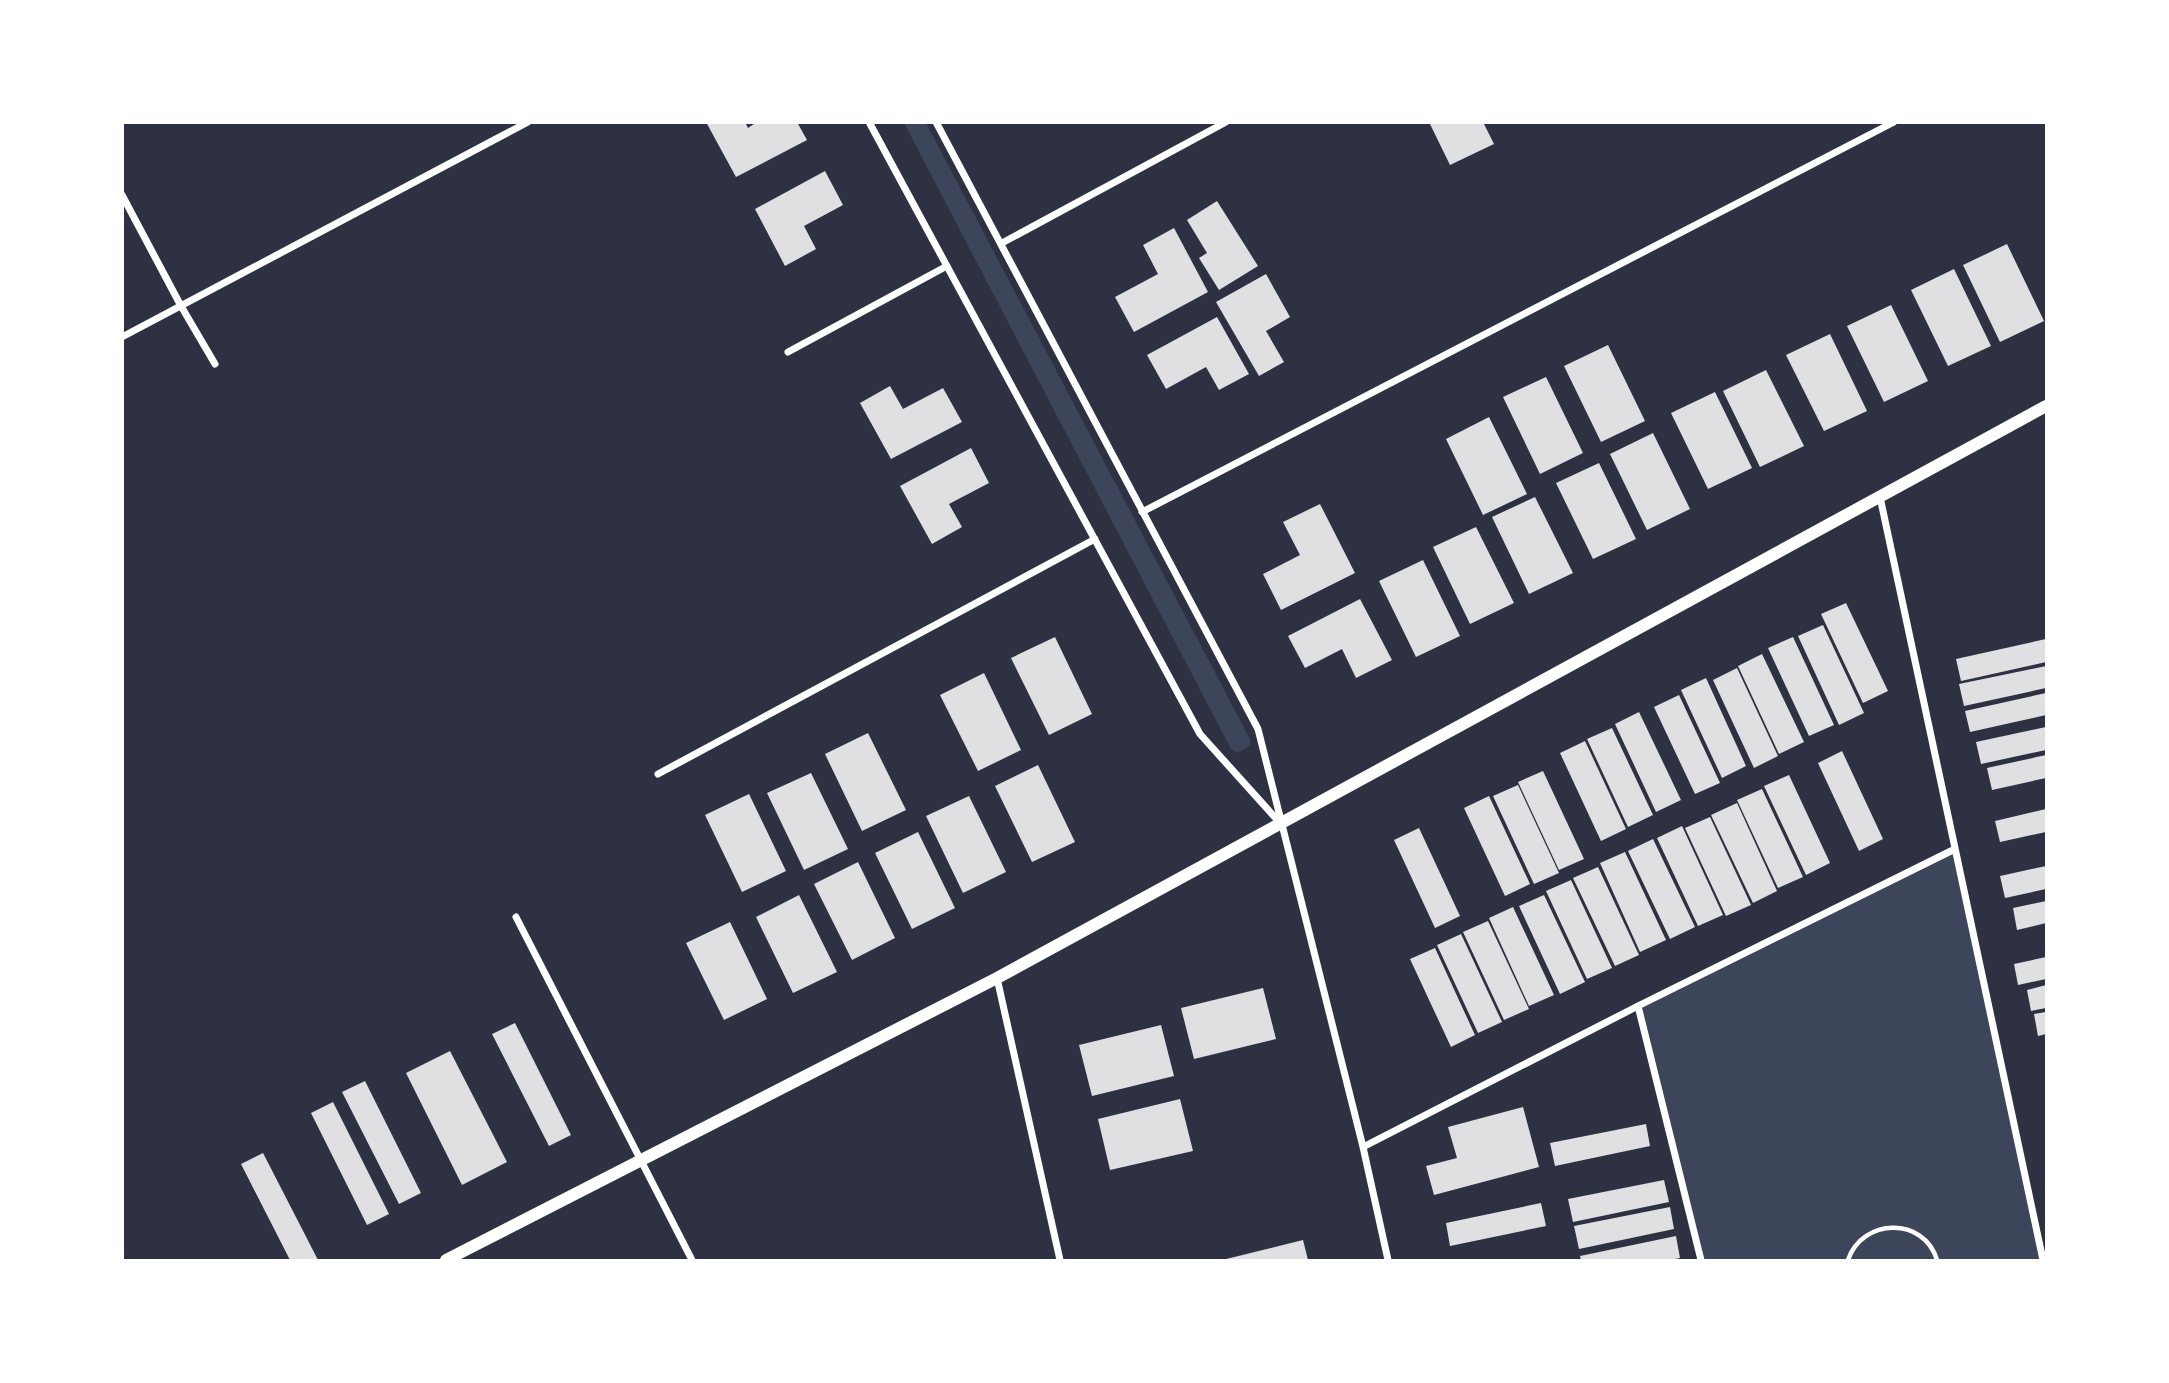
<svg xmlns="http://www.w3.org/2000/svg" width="2169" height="1383" font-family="Raleway,sans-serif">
  <rect width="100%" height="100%" fill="#2d3142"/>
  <!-- green -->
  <path fill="#3c4559" d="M904,123H926L1250,739V745L1238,753L1231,749Z
    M1955,849L2043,1260H1701L1638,1006Z"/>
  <!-- building -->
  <path fill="#e0e0e3" d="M706,122H745L748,128L757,122H797L807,140L736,177Z
    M1429,122H1483L1494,144L1450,165Z
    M825,171L843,205L804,226L816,249L785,266L755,209Z
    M1217,201L1258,266L1219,290L1199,258L1207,253L1187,220Z
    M1174,228L1208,292L1134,332L1115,297L1158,274L1143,245Z
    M2007,244L2044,321L2000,342L1963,265Z
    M1954,269L1991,346L1948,366L1911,290Z
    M1266,274L1290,317L1266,331L1284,362L1259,376L1216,302Z
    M1891,305L1928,381L1884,402L1847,326Z
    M1217,317L1249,374L1219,390L1206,367L1166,389L1147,355Z
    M1830,334L1867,411L1824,431L1786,355Z
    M1608,345L1645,421L1601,442L1564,366Z
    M1766,370L1804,446L1760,467L1723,391Z
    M1546,377L1583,453L1540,474L1503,397Z
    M890,386L903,409L943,388L962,422L891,459L860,403Z
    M1715,392L1752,468L1708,489L1671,413Z
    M1489,417L1527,494L1483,515L1446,439Z
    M1653,433L1690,509L1647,530L1610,454Z
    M971,448L989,483L949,504L962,527L932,544L900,486Z
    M1599,463L1636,539L1593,559L1556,483Z
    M1535,497L1573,573L1529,594L1492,517Z
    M1320,504L1355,573L1281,610L1263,574L1300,555L1283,522Z
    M1476,527L1514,603L1470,624L1433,547Z
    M1423,560L1460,636L1416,657L1379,581Z
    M1360,599L1392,660L1356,678L1342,649L1305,668L1288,636Z
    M1846,603L1888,691L1863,703L1821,614Z
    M1823,625L1864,713L1839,725L1798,636Z
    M1055,637L1092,714L1049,735L1011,658Z
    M1793,637L1834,725L1809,736L1768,648Z
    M2046,639V662L1961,681L1956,659Z
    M1762,654L1804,742L1779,754L1738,666Z
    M2046,666V688L1964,706L1959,684Z
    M1737,668L1778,756L1754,768L1713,680Z
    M984,673L1021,750L978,771L940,695Z
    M1706,678L1746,766L1722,778L1681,690Z
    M2046,693V715L1970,732L1965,711Z
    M1679,695L1720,783L1695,794L1654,707Z
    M1639,712L1681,800L1656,812L1615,724Z
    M2046,727V750L1981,764L1976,742Z
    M1612,728L1653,815L1628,827L1587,739Z
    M868,733L906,810L862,831L825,754Z
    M1585,741L1626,829L1601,841L1560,753Z
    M1842,751L1883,839L1859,851L1818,763Z
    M2046,755V778L1992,790L1987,768Z
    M1038,765L1075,842L1032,862L995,786Z
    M1543,771L1584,859L1559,870L1518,782Z
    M811,773L848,849L804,870L767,793Z
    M1789,775L1830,863L1806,875L1764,786Z
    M1518,785L1559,873L1534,884L1493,796Z
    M1762,789L1803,877L1778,888L1737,800Z
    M749,794L786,871L742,892L705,815Z
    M969,796L1006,872L963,893L926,816Z
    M1489,796L1530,884L1505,896L1464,808Z
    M1737,803L1777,891L1753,903L1711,815Z
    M2046,809V832L2000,842L1995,821Z
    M1710,817L1751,905L1726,916L1685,828Z
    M1682,826L1723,915L1698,926L1657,838Z
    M1419,828L1460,916L1435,928L1394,840Z
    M918,832L955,908L912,929L875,853Z
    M1653,839L1695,927L1670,939L1628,851Z
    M1625,852L1666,940L1640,952L1600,863Z
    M858,862L895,938L852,960L814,884Z
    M2046,866V889L2005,898L2000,876Z
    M1598,867L1639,955L1615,966L1573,878Z
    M1571,880L1612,968L1587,979L1546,891Z
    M799,895L837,972L793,993L756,917Z
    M1544,895L1585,982L1560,994L1519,906Z
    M2046,901V923L2017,930L2013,908Z
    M1513,907L1554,995L1529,1006L1489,918Z
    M1488,921L1529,1009L1504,1020L1463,932Z
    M730,922L767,999L724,1020L686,943Z
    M1461,934L1502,1022L1478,1033L1437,945Z
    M1435,948L1475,1035L1451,1047L1410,959Z
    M2046,957V979L2018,985L2014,964Z
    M2046,985V1008L2031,1011L2027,990Z
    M1263,988L1276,1039L1194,1059L1181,1008Z
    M2046,1012V1034L2038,1036L2034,1014Z
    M515,1023L571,1135L549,1146L492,1034Z
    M1161,1025L1174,1076L1092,1096L1079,1045Z
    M450,1051L507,1162L462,1185L406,1073Z
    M365,1081L421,1193L399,1204L342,1092Z
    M1180,1099L1193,1151L1110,1170L1098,1119Z
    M333,1102L389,1214L367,1225L311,1113Z
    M1523,1107L1539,1167L1434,1195L1426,1166L1457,1158L1448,1127Z
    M1646,1124L1650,1146L1555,1166L1550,1143Z
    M263,1153L318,1260H290L241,1164Z
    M1664,1180L1669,1202L1573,1222L1568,1199Z
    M1541,1203L1546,1226L1450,1246L1446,1223Z
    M1670,1207L1674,1229L1579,1249L1574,1226Z
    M1676,1236L1680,1258L1670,1260H1581L1580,1256Z
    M1303,1240L1308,1260H1222Z"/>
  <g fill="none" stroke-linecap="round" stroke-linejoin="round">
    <!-- path -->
    <path stroke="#fff" stroke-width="4.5" d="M1848,1260C1862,1218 1924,1216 1937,1260"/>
    <!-- minor -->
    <path stroke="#fff" stroke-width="7" d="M869,122L1200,734L1280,823
      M936,122L1258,729L1363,1147L1388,1260
      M122,195L181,306L215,364
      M1002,243L1226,122
      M122,337L528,122
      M788,352L947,266
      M1880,497L2043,1260
      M1142,512L1894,122
      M658,774L1095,539
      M516,917L692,1260
      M997,978L1060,1260
      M1638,1006L1701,1260
      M1363,1147L1638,1006L1955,849"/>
    <!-- tertiary -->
    <path stroke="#fff" stroke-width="12" d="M446,1260L997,978L2046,406"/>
  </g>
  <!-- border -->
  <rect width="2169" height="1383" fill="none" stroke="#ffffff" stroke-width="248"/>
</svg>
